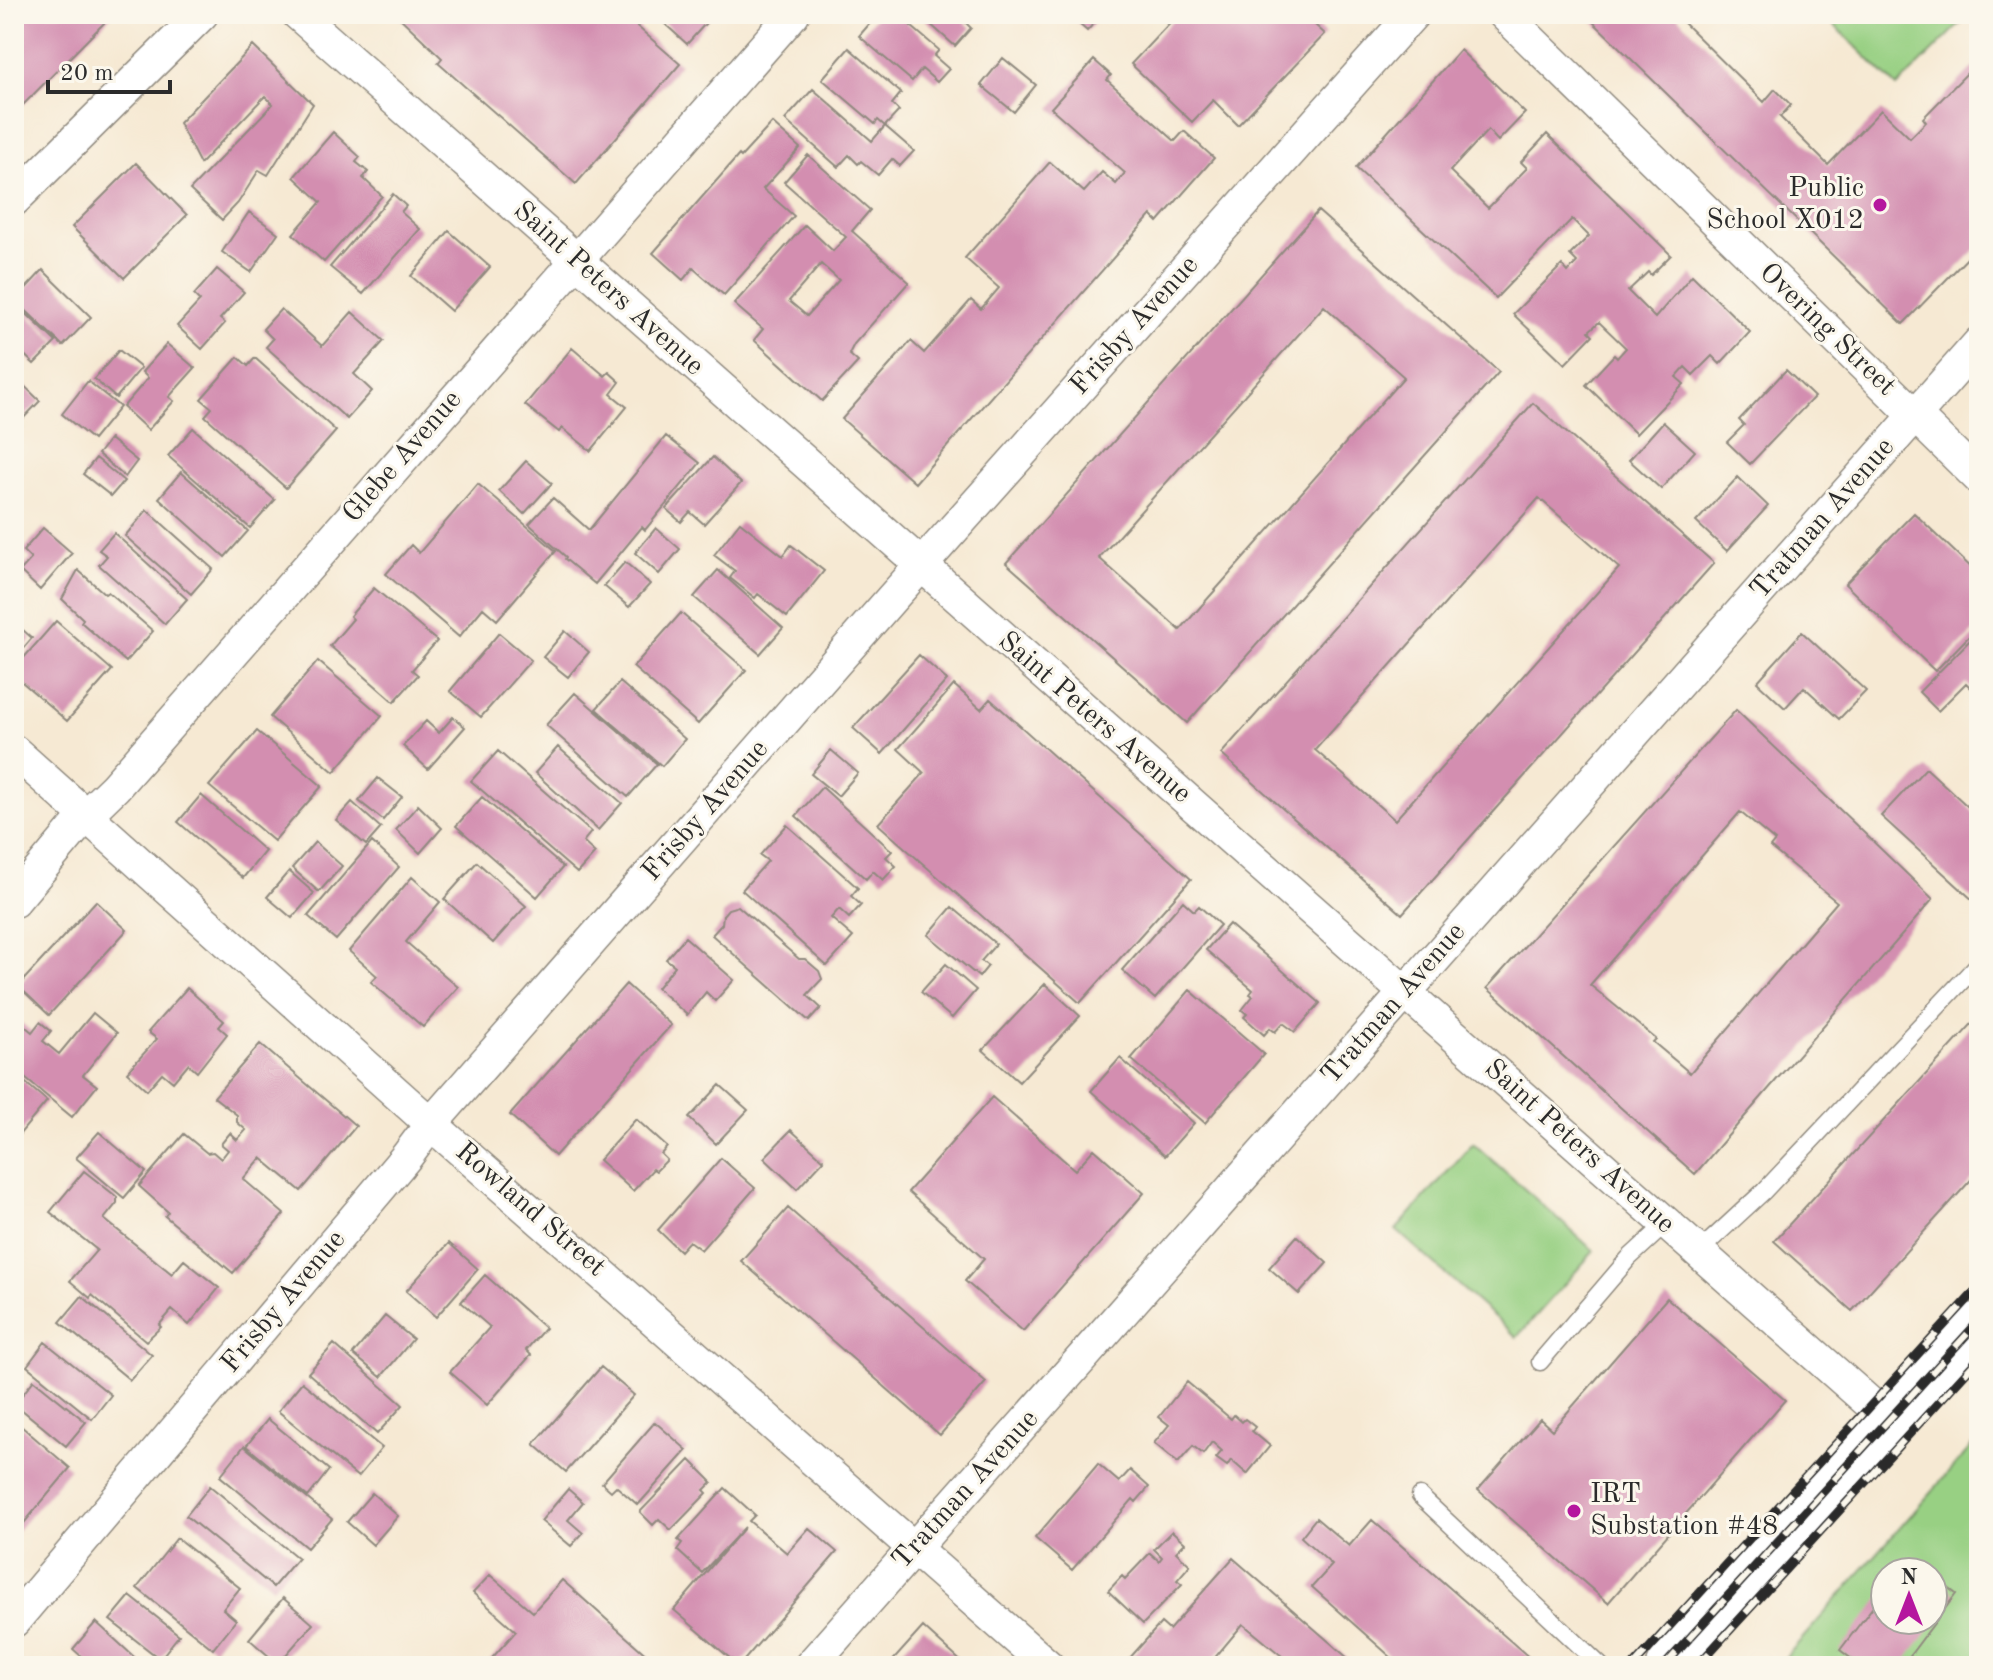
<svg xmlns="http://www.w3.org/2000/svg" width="1993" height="1680" font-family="'Old Standard TT',serif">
  <rect width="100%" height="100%" fill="#fbf7ec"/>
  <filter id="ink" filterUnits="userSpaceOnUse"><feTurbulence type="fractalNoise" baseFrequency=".0125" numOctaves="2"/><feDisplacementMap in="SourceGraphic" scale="16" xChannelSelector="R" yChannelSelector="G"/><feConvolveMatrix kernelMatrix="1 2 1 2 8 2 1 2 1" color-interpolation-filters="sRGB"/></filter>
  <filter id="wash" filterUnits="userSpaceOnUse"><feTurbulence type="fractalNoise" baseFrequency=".006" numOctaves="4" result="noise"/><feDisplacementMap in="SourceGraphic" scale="32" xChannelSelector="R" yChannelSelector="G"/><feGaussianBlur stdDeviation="1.8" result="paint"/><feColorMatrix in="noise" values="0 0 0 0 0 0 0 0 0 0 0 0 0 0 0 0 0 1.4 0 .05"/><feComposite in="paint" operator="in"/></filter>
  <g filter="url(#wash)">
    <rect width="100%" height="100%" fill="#f6e9d3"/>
    <!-- green -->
    <path fill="#98d083" stroke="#627e57" stroke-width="2" fill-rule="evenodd" d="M1823,14H1970L1897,87Z
      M1473,1143L1594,1251L1517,1337L1396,1230Z
      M1979,1438V1666H1778ZM1885,1572H1933V1620H1885Z"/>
    <g id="blocks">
      <!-- building -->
      <path fill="#d38eb0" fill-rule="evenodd" d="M14,14H113L14,114Z
        M396,14H623L680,64L576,184L438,63L442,58Z
        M654,14H714L687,44Z
        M878,14H897L939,50L934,56L949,69L937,82L922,69L912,81L859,36Z
        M919,14H970L964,21L971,28L955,46Z
        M1068,14H1102L1087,31Z
        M1178,14H1325L1315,25L1325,34L1238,125L1213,100L1192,122L1131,64Z
        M1585,14H1675L1764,102L1775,89L1791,105L1780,117L1828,165L1881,110L1910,138L1926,122L1923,118L1979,61V246L1903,324Z
        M253,46L313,104L268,175L259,170L238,203L222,220L190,190L273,104L265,96L200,164L179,123Z
        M849,48L901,93L892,104L899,111L885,126L878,120L875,124L822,79Z
        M1460,50L1525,113L1498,141L1488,130L1450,171L1488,208L1527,168L1521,162L1547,134L1671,255L1651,275L1648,272L1628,291L1655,318L1692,275L1750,332L1720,364L1712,356L1693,375L1685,367L1676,377L1684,384L1636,434L1586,385L1614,355L1617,358L1626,348L1599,322L1589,331L1593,335L1565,364L1513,314L1562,265L1568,272L1577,262L1570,255L1589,236L1572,219L1496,298L1356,168Z
        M1003,58L1036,85L1014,112L981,85Z
        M1094,60L1111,75L1107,80L1175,141L1184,131L1214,158L1158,222L1151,215L915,483L842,419L911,341L924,353L971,300L981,309L999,288L965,258L1050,162L1084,192L1102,172L1116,184L1125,173L1051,108Z
        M813,89L872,141L885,126L914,151L900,166L892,159L878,175L861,161L858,164L849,155L838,167L785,120Z
        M772,123L800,148L763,189L794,216L724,295L693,268L683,280L653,253L739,155L741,157Z
        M333,132L360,157L356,162L368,172L363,178L382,196L324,262L293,234L321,202L294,177Z
        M808,155L870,210L852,231L909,282L854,344L849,354L858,362L822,401L754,340L763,329L734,304L805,225L833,251L846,237L784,182ZM821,264L839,280L807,316L789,301Z
        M136,163L187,215L124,278L72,227Z
        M393,194L406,206L401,212L420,229L363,294L330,267Z
        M1318,211L1499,372L1187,723L1006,563ZM1324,306L1404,377L1180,630L1099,558Z
        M249,212L278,233L251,272L222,252Z
        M449,231L490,267L451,311L411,276Z
        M217,269L244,292L220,319L225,323L202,349L177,326L200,301L194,295Z
        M43,270L91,317L63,346L15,300Z
        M14,302L56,342L34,364L14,345Z
        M281,309L322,346L352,312L384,341L354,374L372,391L347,419L266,347L273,339L263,329Z
        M167,344L195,368L169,397L174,401L148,430L123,407L148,378L142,372Z
        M572,348L605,376L609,372L620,382L611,394L627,407L591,451L562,428L559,432L525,405Z
        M119,350L141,368L116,398L94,379Z
        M238,357L248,366L255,358L336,431L286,488L205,416L212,408L201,399Z
        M1786,370L1814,397L1750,464L1727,442L1744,425L1739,420Z
        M14,376L40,401L14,428Z
        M88,381L120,407L93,440L62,414Z
        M1533,403L1714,563L1402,914L1221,754ZM1539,498L1619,568L1395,820L1315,750Z
        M1663,422L1695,451L1661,489L1629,460Z
        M193,428L275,500L250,528L168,456Z
        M666,436L700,463L645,530L642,527L595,584L565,559L566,557L529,524L553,498L589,530Z
        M110,439L137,461L125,477L98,454Z
        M713,457L741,483L704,524L690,512L681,522L666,509Z
        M96,458L124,481L111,496L83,474Z
        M526,461L552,483L524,514L499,491Z
        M181,472L248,531L225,557L159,498Z
        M1738,477L1768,506L1727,551L1696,522Z
        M478,484L556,551L497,620L483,608L459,637L386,574L411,545L419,553Z
        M147,510L213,569L191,594L125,536Z
        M1914,513L1979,575V626L1935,671L1845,584Z
        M740,522L783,556L791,545L824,571L787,617L758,594L755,598L730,578L735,571L714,555Z
        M43,528L72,553L40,590L20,571L31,559L23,551Z
        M656,528L680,549L659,574L635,553Z
        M114,533L187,599L165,624L99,565L107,556L99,550Z
        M625,562L650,584L629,607L604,586Z
        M78,570L105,594L108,592L153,631L126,662L81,622L83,619L62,599Z
        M718,570L783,628L760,654L694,597Z
        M374,588L437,641L412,670L418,675L394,702L330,646L353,619L350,616Z
        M681,613L746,670L698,724L633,667Z
        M56,621L112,670L67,721L14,675V669Z
        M14,622L32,638L14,659Z
        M565,631L589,652L568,677L543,657Z
        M1979,631V687L1975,692L1966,683L1938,711L1919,692Z
        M1802,632L1866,691L1839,719L1804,687L1785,708L1757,682Z
        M499,633L531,660L481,717L450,691Z
        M919,655L947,680L882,754L853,728Z
        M318,661L382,716L334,772L270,717Z
        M620,682L685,739L662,766L596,709Z
        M954,685L981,709L990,699L1191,879L1080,1003L878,824L924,773L898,749Z
        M575,693L657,764L628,797L546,725Z
        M1736,710L1933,899L1695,1174L1487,988ZM1740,812L1775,841L1770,847L1837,902L1690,1073L1653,1042L1656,1039L1590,985Z
        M453,717L465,727L428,769L403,746L426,721L439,733Z
        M257,731L322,786L274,841L209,786Z
        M558,747L622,803L598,830L535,773Z
        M831,750L858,773L838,796L811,774Z
        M498,751L591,832L583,842L595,853L577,873L471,781Z
        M1926,768L1979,817V898L1975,902L1881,816Z
        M378,778L402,797L383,820L359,801Z
        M822,787L892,851L886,857L896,866L883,880L873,871L866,879L796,816Z
        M201,795L265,851L243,878L178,822Z
        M482,797L563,867L537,897L456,826Z
        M352,802L381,828L366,845L336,820Z
        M418,805L442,828L420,853L396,830Z
        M787,825L858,888L851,896L861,905L849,918L839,909L831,918L853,937L827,966L742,890L768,861L760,855Z
        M315,842L342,866L319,892L292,868Z
        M372,842L399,867L336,940L308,916Z
        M477,862L526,906L493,943L444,899Z
        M289,871L314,893L292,918L267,897Z
        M412,877L440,902L406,942L458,987L423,1027L371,982L377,976L349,951Z
        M96,901L127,930L49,1015L18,986Z
        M1183,901L1194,911L1199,906L1220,925L1155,999L1122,970Z
        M738,906L799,959H805L819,971L822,979L807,995L821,1008L809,1021L712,935L722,924L723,915L728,909Z
        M952,907L996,944L981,961L988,966L979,977L928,935Z
        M1229,924L1320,1003L1295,1032L1283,1023L1275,1032L1270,1028L1264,1035L1244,1017L1247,1014L1242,1010L1253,996L1250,994L1253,990L1206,950Z
        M685,937L734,980L715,1001L706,992L687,1015L657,988L675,966L666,959Z
        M946,964L976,990L952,1018L921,992Z
        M626,984L671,1025L555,1156L510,1115Z
        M1045,984L1080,1016L1019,1082L983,1050Z
        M187,988L224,1021L219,1027L227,1034L197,1072L188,1064L173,1082L162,1073L147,1090L127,1072L157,1039L148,1032Z
        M1190,990L1264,1054L1205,1123L1131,1059Z
        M93,1013L117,1033L83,1075L97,1086L72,1117L14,1069V1017L32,1032L40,1022L51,1031L43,1041L59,1054Z
        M1979,1016V1171L1852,1311L1774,1241Z
        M260,1044L356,1126L301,1191L261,1158L243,1179L284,1214L233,1273L165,1216L168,1212L139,1186L184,1134L207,1153L213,1152L221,1159L228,1150L221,1144L230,1133L237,1140L246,1130L237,1122V1115L214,1097Z
        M1120,1058L1194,1123L1165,1156L1091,1091Z
        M14,1073L47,1101L14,1141Z
        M720,1085L748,1110L716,1144L689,1118Z
        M992,1097L1075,1170L1094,1149L1144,1193L1023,1331L965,1281L984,1259L908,1192Z
        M636,1119L667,1147L661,1154L667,1160L656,1171L653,1169L633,1191L599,1160Z
        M791,1130L824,1160L797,1189L764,1158Z
        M99,1132L146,1172L124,1198L76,1158Z
        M721,1158L755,1188L701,1250L689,1241L680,1251L658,1230Z
        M84,1171L117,1197V1203L104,1219L172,1274L184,1260L219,1288L189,1325L172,1310L159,1325L161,1327L146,1341L92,1295L90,1298L70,1281L97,1250L50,1212Z
        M788,1208L986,1382L940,1435L741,1261Z
        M1297,1236L1327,1263L1299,1294L1269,1268Z
        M449,1243L478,1269L436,1317L406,1291Z
        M485,1275L545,1328L526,1350L531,1355L487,1405L450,1372L490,1327L461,1302Z
        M82,1296L152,1355L130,1380L60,1322Z
        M1667,1298L1785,1400L1608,1603L1478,1490L1540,1419L1552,1430Z
        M385,1316L413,1339L381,1377L353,1354Z
        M45,1342L111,1395L92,1419L27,1366Z
        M334,1344L403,1405L377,1434L308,1373Z
        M601,1367L634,1395L566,1472L534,1444Z
        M34,1380L86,1422L66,1446L15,1404Z
        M302,1382L382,1448L358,1477L278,1411Z
        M1187,1382L1231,1419L1234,1415L1242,1422L1245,1419L1255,1427L1252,1431L1270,1446L1247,1474L1231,1460L1227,1466L1216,1458L1222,1451L1212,1442L1203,1454L1193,1446L1178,1463L1154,1443L1169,1425L1159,1417Z
        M268,1419L329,1470L308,1497L246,1446Z
        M14,1420L70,1468L14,1535Z
        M655,1422L687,1450L638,1505L616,1486L611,1491L602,1483Z
        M244,1446L332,1519L307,1548L220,1476Z
        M690,1460L712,1482L704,1490L707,1493L671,1530L659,1519L653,1525L640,1512Z
        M1098,1464L1119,1482L1130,1470L1149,1487L1136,1502L1133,1499L1072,1570L1035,1538Z
        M210,1486L298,1558L273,1587L186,1516Z
        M725,1488L755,1515L749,1521L787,1553L809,1528L837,1552L739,1666L674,1610L745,1527L702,1573L677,1550L682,1543L678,1540Z
        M568,1489L583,1502L568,1520L583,1533L571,1546L541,1521Z
        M372,1493L398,1516L373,1545L347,1522Z
        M1316,1518L1349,1546L1372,1520L1539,1666H1401L1312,1587L1332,1565L1301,1537Z
        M1172,1531L1185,1543L1176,1552L1190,1565L1177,1580L1182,1584L1143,1624L1108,1591L1122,1576L1125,1579L1150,1553L1159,1561L1162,1557L1154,1549Z
        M177,1538L240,1588L223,1609L236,1620L213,1649L137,1588Z
        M1233,1558L1272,1592L1357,1666H1283L1288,1661L1243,1624L1212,1661L1218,1666H1135L1128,1660L1161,1623L1169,1630Z
        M1910,1559L1927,1572H1900Z
        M490,1575L533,1612L562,1580L659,1666H485L516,1631L473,1593Z
        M1933,1576L1956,1594L1902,1666H1861L1840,1650L1885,1591V1620H1933Z
        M130,1596L179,1635L160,1659L110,1620Z
        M283,1598L313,1624L278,1664L249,1639Z
        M96,1622L144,1666H92L73,1649Z
        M923,1627L966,1666H888Z"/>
    </g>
  </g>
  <g filter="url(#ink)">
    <use href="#blocks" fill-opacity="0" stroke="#908a7f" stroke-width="2"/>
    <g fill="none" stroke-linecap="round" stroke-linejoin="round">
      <!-- service casing -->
      <g stroke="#908a7f" stroke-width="19">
        <path id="service" d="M1698,1252L1764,1191L1979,963
          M1540,1362L1629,1258L1666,1224
          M1420,1496L1601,1666"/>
      </g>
      <!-- minor casing -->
      <g stroke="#908a7f" stroke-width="35">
        <path id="minor" d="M298,14L1890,1421
          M1504,14L1979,478
          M14,200L202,14
          M14,751L431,1124L1048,1666
          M14,901L86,815L115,787L793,14
          M14,1621L407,1156L431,1124L892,598L1413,14
          M810,1666L1979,343"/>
      </g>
      <!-- secondary casing -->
      <g stroke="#908a7f" stroke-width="47">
        <path id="secondary" d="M1669,1666L1979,1324"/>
      </g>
      <!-- service -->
      <use href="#service" stroke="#fff" stroke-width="16"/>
      <!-- minor -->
      <use href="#minor" stroke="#fff" stroke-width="32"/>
      <!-- secondary -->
      <use href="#secondary" stroke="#fff" stroke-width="44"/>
      <!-- rail casing -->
      <g stroke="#2b2b2b" stroke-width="9">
        <path id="rail" d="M1633,1666L1979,1287
          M1664,1666L1979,1321
          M1697,1666L1979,1358"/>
      </g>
      <!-- rail -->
      <use href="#rail" stroke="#fbf7ec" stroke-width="6" stroke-dasharray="18" stroke-linecap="butt"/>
    </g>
  </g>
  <!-- markers -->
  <g fill="#b5179e" stroke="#fbf7ec" stroke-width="3">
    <circle cx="1880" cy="205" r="8"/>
    <circle cx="1574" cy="1511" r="8"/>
  </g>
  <g text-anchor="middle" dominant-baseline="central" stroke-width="6" stroke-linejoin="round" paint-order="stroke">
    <!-- poi labels -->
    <g font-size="28" fill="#2b2b2b" stroke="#fbf7ec" text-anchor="end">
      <text x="1864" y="189">Public<tspan x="1864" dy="32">School X012</tspan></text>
      <text x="1590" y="1495" text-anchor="start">IRT<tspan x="1590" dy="32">Substation #48</tspan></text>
    </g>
    <!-- street labels -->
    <g font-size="28" fill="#2b2b2b" stroke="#fbf7ec">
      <text transform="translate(608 289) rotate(42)">Saint Peters Avenue</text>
      <text transform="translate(1135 326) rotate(-48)">Frisby Avenue</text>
      <text transform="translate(1827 330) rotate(44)">Overing Street</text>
      <text transform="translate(403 457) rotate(-49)">Glebe Avenue</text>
      <text transform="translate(1823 519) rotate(-49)">Tratman Avenue</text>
      <text transform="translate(1094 718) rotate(41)">Saint Peters Avenue</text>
      <text transform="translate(706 811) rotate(-49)">Frisby Avenue</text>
      <text transform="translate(1394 1004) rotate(-49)">Tratman Avenue</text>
      <text transform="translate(1579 1147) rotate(42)">Saint Peters Avenue</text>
      <text transform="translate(530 1210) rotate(41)">Rowland Street</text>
      <text transform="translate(284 1302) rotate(-50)">Frisby Avenue</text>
      <text transform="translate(966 1490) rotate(-48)">Tratman Avenue</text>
    </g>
  </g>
  <!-- margin -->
  <rect width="1993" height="1680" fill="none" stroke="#fbf7ec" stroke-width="48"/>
  <!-- north arrow -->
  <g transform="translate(1909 1596)"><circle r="38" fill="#fbf7ec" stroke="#a8a59f" stroke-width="2"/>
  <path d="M0-6L14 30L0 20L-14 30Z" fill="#b5179e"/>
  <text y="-12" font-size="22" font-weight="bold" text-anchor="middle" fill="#2b2b2b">N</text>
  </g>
  <!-- scale -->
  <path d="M48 80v12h122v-12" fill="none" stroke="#2b2b2b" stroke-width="4"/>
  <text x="60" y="80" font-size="24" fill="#2b2b2b" stroke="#fbf7ec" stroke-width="6" paint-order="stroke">20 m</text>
</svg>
